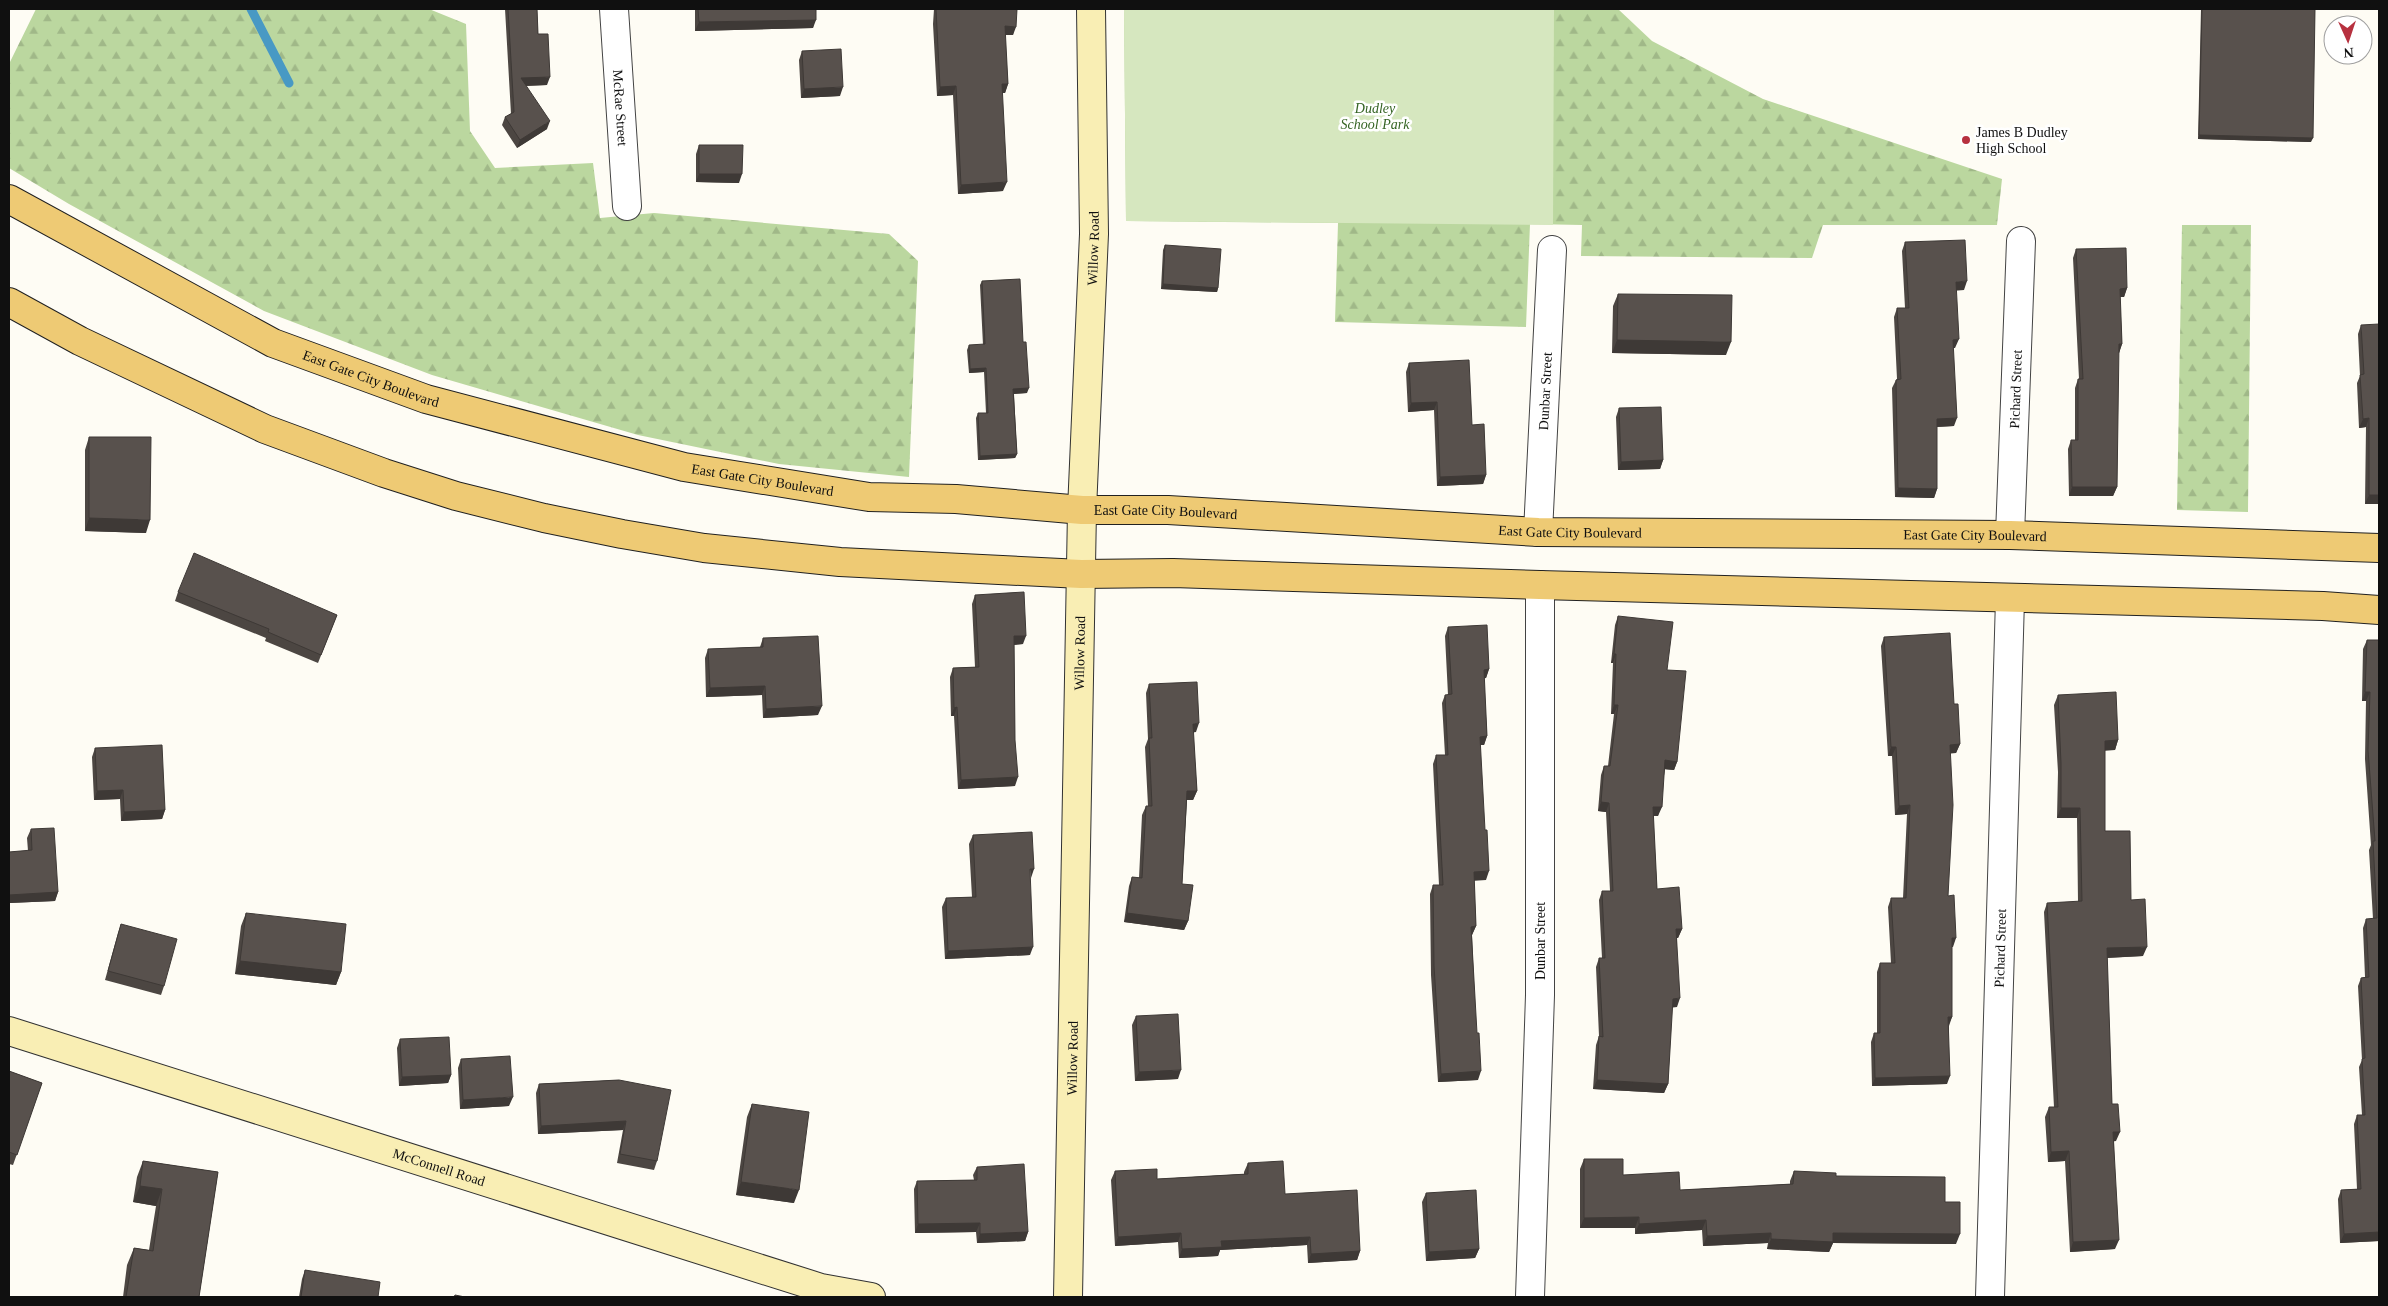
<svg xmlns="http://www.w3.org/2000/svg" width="2388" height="1306" font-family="Georgia,serif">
  <defs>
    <pattern id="forest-firs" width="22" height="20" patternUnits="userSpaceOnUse" patternTransform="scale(1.25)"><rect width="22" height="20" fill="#bbd79f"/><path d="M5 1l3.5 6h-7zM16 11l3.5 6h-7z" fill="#a0b888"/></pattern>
  </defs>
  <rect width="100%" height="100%" fill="#fefcf4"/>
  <!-- forest -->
  <path fill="url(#forest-firs)" d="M36,9H429L466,24L470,131L495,168L593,163L600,218L654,213L889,234L918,261L909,477L779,464L638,435L432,375L264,311L69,204L9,168V64Z
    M1124,9H1618L1652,41L1763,99L2002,179L1997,225H1823L1812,258L1581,256L1582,225L1530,224L1526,327L1335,322L1338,223L1126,221Z
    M2182,225H2251L2248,512L2177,510Z"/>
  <!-- park -->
  <path fill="#d6e7bf" d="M1124,9H1554L1553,225L1126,221Z"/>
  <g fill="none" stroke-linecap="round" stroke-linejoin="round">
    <!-- stream -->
    <path stroke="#4899c4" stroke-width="9" d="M251,9L289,83"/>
    <!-- street casing -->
    <g stroke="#434343" stroke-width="30">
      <g id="street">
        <path id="s1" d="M614,9L627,206"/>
        <path id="s2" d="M1538,532L1552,250"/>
        <path id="s3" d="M2010,535L2021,241"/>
        <path d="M1530,1297L1540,995V585"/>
        <path id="s4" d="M1990,1297L2010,599"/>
      </g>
    </g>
    <!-- secondary casing -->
    <g stroke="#323232" stroke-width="30">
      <g id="secondary">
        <path id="s5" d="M9,1031L821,1288L871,1297"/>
        <path id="s6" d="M1068,1297L1082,510L1094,234L1091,9"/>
      </g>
    </g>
    <!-- primary casing -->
    <g stroke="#212121" stroke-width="30">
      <g id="primary">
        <path id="s7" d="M9,199L273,343L426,399L684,467L869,497L956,499L1082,510H1168L1538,532L2010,535L2379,548"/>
        <path d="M9,302L80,341L265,429L384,473L456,496L544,518L622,534L704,548L840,562L1081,574L1173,573L1540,585L2323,606L2379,610"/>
      </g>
    </g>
    <!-- street -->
    <use href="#street" stroke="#fff" stroke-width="28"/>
    <!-- secondary -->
    <use href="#secondary" stroke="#f9eeb4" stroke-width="28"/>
    <!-- primary -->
    <use href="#primary" stroke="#eeca74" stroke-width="28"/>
  </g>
  <!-- wall -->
  <path fill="#4c4642" d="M505,9H537L538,34L547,85L526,86L547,129L517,148L502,125L505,117L511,114Z
    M695,9H816L813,28L695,31Z
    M934,9H1017L1013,35H1005L1008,84L1005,93H1002L1003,191L958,194L953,95L937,96L933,24Z
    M2201,9H2315L2311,142L2198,139Z
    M802,51L840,96L801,98L799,60Z
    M699,145L739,183L696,182V154Z
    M1905,242L1964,290H1956L1955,348H1953L1954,426L1937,427V489L1934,498L1895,497L1892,388L1896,380L1897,379L1894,317L1897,308H1905L1902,251Z
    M1165,245L1218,288L1217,292L1161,289L1163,250Z
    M2076,249L2127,288L2124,297H2120L2122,344L2119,353H2118L2117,487L2113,496H2069L2068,449L2071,440H2075V388L2078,379H2079L2073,258Z
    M982,281L1023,342L1027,393L1014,394L1017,454L1015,458L978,460L976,418L978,413H986L984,372L969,373L967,350L969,345H983L980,285Z
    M1618,294L1726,355L1612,353L1613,306Z
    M2361,325L2379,504H2365L2366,427L2359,428L2357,383L2360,376L2358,334Z
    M1409,363L1472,425L1486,475L1483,484L1437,486L1434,410L1408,412L1406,372Z
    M1619,408L1663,460L1660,469L1618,470L1616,417Z
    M89,437L146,533L85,531V450Z
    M178,592L337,615L318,663L265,641L266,638L175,601Z
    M975,595L1023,644L1014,645L1015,786L958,789L954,716H951L950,677L953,668L975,667L972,604Z
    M1618,616L1667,670L1677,762L1674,770L1665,769L1658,816H1653L1657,889L1682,929L1678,938H1677V1007H1672L1668,1084L1664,1093L1593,1089L1596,1045L1599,1036L1596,967L1599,958H1602L1599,900L1602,891H1610L1606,812L1598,811L1601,775L1604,766H1608L1614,714H1611L1613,663H1611L1615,625Z
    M1448,627L1489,669L1486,678H1484L1487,736L1484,745H1480L1486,880H1474L1476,926L1472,935L1478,1080L1438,1082L1431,975L1430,894L1433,885H1439L1433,764L1436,755H1445L1442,703L1445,695H1448L1445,636Z
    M1884,637L1954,704L1960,744L1956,753H1950L1948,896L1953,947H1952V1017L1949,1026L1947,1084L1872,1086L1871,1042L1874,1033H1877V972L1880,963H1891L1888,907L1891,898H1903L1907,814L1895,815L1892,756H1888L1881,646Z
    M763,638L818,715L763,718L762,695L706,697L705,658L708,649L760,647Z
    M2367,640H2379V1241L2340,1243L2338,1199L2341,1190L2357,1189L2354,1124L2357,1115H2362L2359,1067L2362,1060L2358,986L2361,978L2365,977L2363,928L2366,919H2373L2369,850L2371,845L2365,759L2366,701H2362L2363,649Z
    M1149,684L1196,732H1193L1197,791L1193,800H1187L1182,884L1188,921L1184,930L1124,922L1129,886L1132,877L1139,878L1142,815L1146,806H1148L1145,747L1148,739L1146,693Z
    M2058,695L2118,740L2115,750H2105V831L2131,900L2143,956L2107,958L2112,1104L2116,1141H2114L2115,1249L2070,1252L2065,1161L2048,1162L2045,1117L2049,1107H2054L2044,912L2047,903L2078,902L2077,818H2057L2058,772L2054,705Z
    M95,748L165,810L162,819L121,821L120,799L94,800L92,757Z
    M31,829L58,892L55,901L9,903V852L28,851L27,838Z
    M973,835L1030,878V955L945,959L942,907L946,898L972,897L969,844Z
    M246,913L341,972L336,985L235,974L241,926Z
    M121,924L164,986L161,995L105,980L118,933Z
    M1136,1016L1178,1079L1135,1081L1132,1025Z
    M400,1039L451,1075L448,1083L399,1086L397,1048Z
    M461,1059L509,1106L460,1109L458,1068Z
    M9,1071L42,1083L13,1165L9,1164Z
    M619,1080L657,1161L654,1170L617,1163L623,1130L538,1134L536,1093L539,1084Z
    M752,1104L794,1203L736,1195L747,1117Z
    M1584,1159L1623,1175L1680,1190L1790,1184V1181L1794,1171L1836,1176L1945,1202L1956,1244L1833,1243L1829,1252L1767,1249L1768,1243L1703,1246L1702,1230L1635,1234V1228H1580V1169Z
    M143,1161L218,1172L199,1297H123L127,1265L134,1248L149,1250L156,1206L133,1202L137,1177Z
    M1248,1163L1285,1194L1360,1251L1357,1260L1308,1263L1307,1245L1220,1250L1218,1256L1179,1258L1178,1242L1115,1246L1111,1180L1115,1171L1157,1179L1244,1174V1172Z
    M977,1167L1028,1232L1025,1241L977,1243L976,1232L915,1233L914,1189L917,1181L974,1180L973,1175Z
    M1426,1193L1479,1249L1475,1258L1426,1261L1422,1202Z
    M305,1270L378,1297H299L302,1279Z"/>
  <!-- shaded-wall -->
  <path fill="#3e3936" d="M816,20L813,28L695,31L699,22Z
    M1005,26L1016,27L1013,35H1002Z
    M550,77L547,85L519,86L521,78Z
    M1002,84H1008L1005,93H998Z
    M956,86L953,95L937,96L940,87Z
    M843,87L840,96L801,98L804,89Z
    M550,121L547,129L517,148L520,140Z
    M2199,135L2313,138L2311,142L2198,139Z
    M699,174H742L739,183L696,182Z
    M1007,182L1003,191L958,194L961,185Z
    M1967,281L1964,290L1952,291L1956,282Z
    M1163,284L1218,288L1217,292L1161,289Z
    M2127,288L2124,297H2116L2120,289Z
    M1959,339L1955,348H1950L1953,340Z
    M1617,340L1731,342L1726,355L1612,353Z
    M2119,344H2122L2119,353H2115Z
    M986,368L984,372L969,373L970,369Z
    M1029,388L1027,393L1012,394L1013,389Z
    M1437,402L1434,410L1408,412L1411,403Z
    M1957,418L1954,426L1934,427L1937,419Z
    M2369,418L2366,427L2359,428L2363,419Z
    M1017,454L1015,458L978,460L980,456Z
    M1663,460L1660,469L1618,470L1621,462Z
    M1486,475L1483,484L1437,486L1440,477Z
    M2072,487H2117L2113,496H2069Z
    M1898,488L1937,489L1934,498L1895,497Z
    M2369,495H2379V504H2365Z
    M89,518L150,520L146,533L85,531Z
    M1014,636H1026L1023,644L1010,645Z
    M1614,654H1616L1613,663H1611Z
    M1489,669L1486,678L1481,679L1484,670Z
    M765,686L762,695L706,697L710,688Z
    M2365,692H2370L2366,701H2362Z
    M1614,705H1618L1614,714H1611Z
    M822,706L818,715L763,718L766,709Z
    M957,707L954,716H951L954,708Z
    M1199,723L1196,732L1190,733L1193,724Z
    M1487,736L1484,745H1476L1480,737Z
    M2118,740L2115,750L2102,751L2105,741Z
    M1960,744L1956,753L1946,754L1950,745Z
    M1891,747H1896L1892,756H1888Z
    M1665,760L1677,762L1674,770L1662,769Z
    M1018,777L1015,786L958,789L961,780Z
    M123,790L120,799L94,800L97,791Z
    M1187,791H1197L1193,800H1184Z
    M1601,802L1609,803L1606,812L1598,811Z
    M1910,805L1907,814L1895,815L1899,806Z
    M1653,807H1662L1658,816L1649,815Z
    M2061,808H2080L2077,818H2057Z
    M165,810L162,819L121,821L124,812Z
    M1030,869H1034L1031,878Z
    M1489,871L1486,880L1471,881L1474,872Z
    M58,892L55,901L9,903V895Z
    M1127,913L1188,921L1184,930L1124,922Z
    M1476,926L1472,935L1471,927Z
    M1676,929H1682L1678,938H1673Z
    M1952,938H1956L1953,947H1948Z
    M1033,947L1030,955L945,959L948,951Z
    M2147,947L2143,956L2103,958L2107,948Z
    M240,961L341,972L336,985L235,974Z
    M1680,998L1677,1007L1669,1008L1673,999Z
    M1948,1017H1952L1948,1026Z
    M1181,1070L1178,1079L1135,1081L1139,1072Z
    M1481,1071L1478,1080L1438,1082L1441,1074Z
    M451,1075L448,1083L399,1086L402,1077Z
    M1950,1076L1947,1084L1872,1086L1875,1078Z
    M1597,1080L1668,1084L1664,1093L1593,1089Z
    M513,1097L509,1106L460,1109L463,1100Z
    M626,1121L623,1130L538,1134L541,1126Z
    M2113,1132H2120L2116,1141L2110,1142Z
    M2069,1151L2065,1161L2048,1162L2051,1152Z
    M741,1182L799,1190L794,1203L736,1195Z
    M140,1186L162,1189L156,1206L133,1202Z
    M1639,1217L1635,1228H1580L1584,1218Z
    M1706,1220L1702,1230L1635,1234L1639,1224Z
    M980,1223L976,1232L915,1233L918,1224Z
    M1028,1232L1025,1241L977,1243L980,1234Z
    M2379,1232V1241L2340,1243L2344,1234Z
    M1181,1233L1178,1242L1115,1246L1118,1237Z
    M1771,1233L1768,1243L1703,1246L1707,1236Z
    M1833,1233L1960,1234L1956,1244L1833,1243L1829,1252L1767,1249L1771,1239Z
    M1310,1237L1307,1245L1220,1250L1218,1256L1179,1258L1182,1249L1221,1241Z
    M2119,1240L2115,1249L2070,1252L2073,1242Z
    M1479,1249L1475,1258L1426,1261L1429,1252Z
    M1360,1251L1357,1260L1308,1263L1311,1254Z"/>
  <!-- building -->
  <path fill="#58514d" stroke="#3e3936" d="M508,9H537L538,34H548L550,77L521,78L550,121L520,140L505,117L514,112Z
    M698,9H816V20L699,22Z
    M936,9H1017L1016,27L1005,26L1008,84H1002L1007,182L961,185L956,86L940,87Z
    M2202,9H2315L2313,138L2199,135Z
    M841,49L843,87L804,89L802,51Z
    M699,145H743L742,174H699Z
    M1965,240L1967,281L1956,282L1959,339L1953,340L1957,418L1937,419V489L1898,488L1896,380L1901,379L1897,308H1909L1905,242Z
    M1165,245L1221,249L1218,288L1163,284Z
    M2126,248L2127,288L2120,289L2122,344H2119L2117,487H2072L2071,440H2078V379H2083L2076,249Z
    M1020,279L1023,342H1026L1029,388L1013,389L1017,454L980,456L978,413H988L986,368L970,369L969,345L985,344L982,281Z
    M1618,294L1732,295L1731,342L1617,340Z
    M2379,324V495H2369V418L2363,419L2360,375L2364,374L2361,325Z
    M1469,360L1472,425L1484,424L1486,475L1440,477L1437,402L1411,403L1409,363Z
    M1661,407L1663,460L1621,462L1619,408Z
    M89,437H151L150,520L89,518Z
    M194,553L337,615L321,655L268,632L269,629L178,592Z
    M1024,592L1026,636H1014L1015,740L1018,777L961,780L957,707L954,708L953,668L979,667L975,595Z
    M1618,616L1673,622L1667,670L1686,671L1677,762L1665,760L1662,807H1653L1657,889L1679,887L1682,929H1676L1680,998L1673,999L1668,1084L1597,1080L1599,1036L1603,1037L1599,958H1605L1602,891H1613L1609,803L1601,802L1604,766H1610L1618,705H1614L1616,654H1614Z
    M1487,625L1489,669L1484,670L1487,736L1480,737L1485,830H1487L1489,871L1474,872L1476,926L1471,927L1477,1033H1479L1481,1071L1441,1074L1434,966L1433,885H1443L1436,755H1448L1445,695L1452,694L1448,627Z
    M1950,633L1954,704H1958L1960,744L1950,745L1953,805L1948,896L1954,895L1956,938H1952V1017H1948L1950,1076L1875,1078L1874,1033H1880V963H1895L1891,898H1906L1910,805L1899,806L1896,747H1891L1884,637Z
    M818,636L822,706L766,709L765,686L710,688L708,649L763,647V638Z
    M2367,640H2379V1232L2344,1234L2341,1190L2361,1189L2357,1115H2365L2362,1059L2365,1058L2361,978L2369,977L2366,919L2377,918L2373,841H2375L2368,750L2370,692H2365Z
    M1197,682L1199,723L1193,724L1197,791H1187L1182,884L1193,885L1188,921L1127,913L1132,877L1142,878L1146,806H1152L1149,738H1152L1149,684Z
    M2116,692L2118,740L2105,741V831H2130L2131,900L2145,899L2147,947L2107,948L2112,1104H2118L2120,1132H2113L2119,1240L2073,1242L2069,1151L2051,1152L2049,1107H2058L2047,903L2082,901L2080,808H2061V763L2058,695Z
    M162,745L165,810L124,812L123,790L97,791L95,748Z
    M54,828L58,892L9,895V852L32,850L31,829Z
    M1032,832L1034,869H1030L1033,947L948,951L946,898L976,897L973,835Z
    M246,913L346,924L341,972L240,961Z
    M121,924L177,939L164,986L108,971Z
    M1178,1014L1181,1070L1139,1072L1136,1016Z
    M449,1037L451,1075L402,1077L400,1039Z
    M510,1056L513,1097L463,1100L461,1059Z
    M9,1071L42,1083L17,1155L9,1152Z
    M619,1080L671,1090L657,1161L620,1154L626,1121L541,1126L539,1084Z
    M752,1104L809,1112L799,1190L741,1182Z
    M1584,1159H1623V1175L1679,1172L1680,1190L1793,1184L1794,1171L1836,1173V1176L1945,1177V1202H1960V1234L1833,1233V1242L1771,1239V1233L1707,1236L1706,1220L1639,1224V1217L1584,1218Z
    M143,1161L218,1172L199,1297H126L134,1248L153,1251L162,1189L140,1186Z
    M1283,1161L1285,1194L1357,1190L1360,1251L1311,1254L1310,1237L1221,1241L1222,1247L1182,1249L1181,1233L1118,1237L1115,1171L1157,1169V1179L1248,1174V1163Z
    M1024,1164L1028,1232L980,1234V1223L918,1224L917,1181L977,1180V1167Z
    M1476,1190L1479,1249L1429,1252L1426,1193Z
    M305,1270L380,1282L378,1297H301Z
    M455,1295L465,1297H454Z"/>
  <!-- markers -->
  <circle fill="#b7313f" stroke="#fff" stroke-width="2" cx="1966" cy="140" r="5"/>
  <g text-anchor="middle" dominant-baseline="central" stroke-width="5" stroke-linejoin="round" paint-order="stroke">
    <!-- street labels -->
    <g font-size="14" fill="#101010" stroke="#fff">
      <text stroke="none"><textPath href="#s1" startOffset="99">McRae Street</textPath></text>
      <text stroke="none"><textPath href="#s6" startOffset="1049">Willow Road</textPath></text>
      <text stroke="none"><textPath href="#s7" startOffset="405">East Gate City Boulevard</textPath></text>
      <text stroke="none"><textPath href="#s3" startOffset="146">Pichard Street</textPath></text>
      <text stroke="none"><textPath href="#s2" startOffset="141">Dunbar Street</textPath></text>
      <text stroke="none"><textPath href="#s7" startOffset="810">East Gate City Boulevard</textPath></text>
      <text stroke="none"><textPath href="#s7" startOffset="1215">East Gate City Boulevard</textPath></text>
      <text stroke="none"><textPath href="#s7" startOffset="1620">East Gate City Boulevard</textPath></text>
      <text stroke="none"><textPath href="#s7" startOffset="2025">East Gate City Boulevard</textPath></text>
      <text stroke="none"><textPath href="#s6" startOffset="644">Willow Road</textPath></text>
      <text transform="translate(1540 941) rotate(-90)">Dunbar Street</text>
      <text stroke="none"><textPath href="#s4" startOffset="349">Pichard Street</textPath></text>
      <text stroke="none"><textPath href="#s6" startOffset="239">Willow Road</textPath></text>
      <text stroke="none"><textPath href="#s5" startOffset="451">McConnell Road</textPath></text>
    </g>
    <!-- park labels -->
    <g font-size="14" font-style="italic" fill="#356424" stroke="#fff">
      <text x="1375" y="108">Dudley<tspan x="1375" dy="16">School Park</tspan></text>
    </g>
    <!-- poi labels -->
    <g font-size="14" fill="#101010" stroke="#fff" text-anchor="start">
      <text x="1976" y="132">James B Dudley<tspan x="1976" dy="16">High School</tspan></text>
    </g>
  </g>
  <!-- border -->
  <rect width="2388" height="1306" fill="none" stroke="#101010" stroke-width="20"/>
  <!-- north arrow -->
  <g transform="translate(2348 40) rotate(177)"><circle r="24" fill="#ffffff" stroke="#9f9f9f"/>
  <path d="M0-4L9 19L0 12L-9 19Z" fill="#b7313f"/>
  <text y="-8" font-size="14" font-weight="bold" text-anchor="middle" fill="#101010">N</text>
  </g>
</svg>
